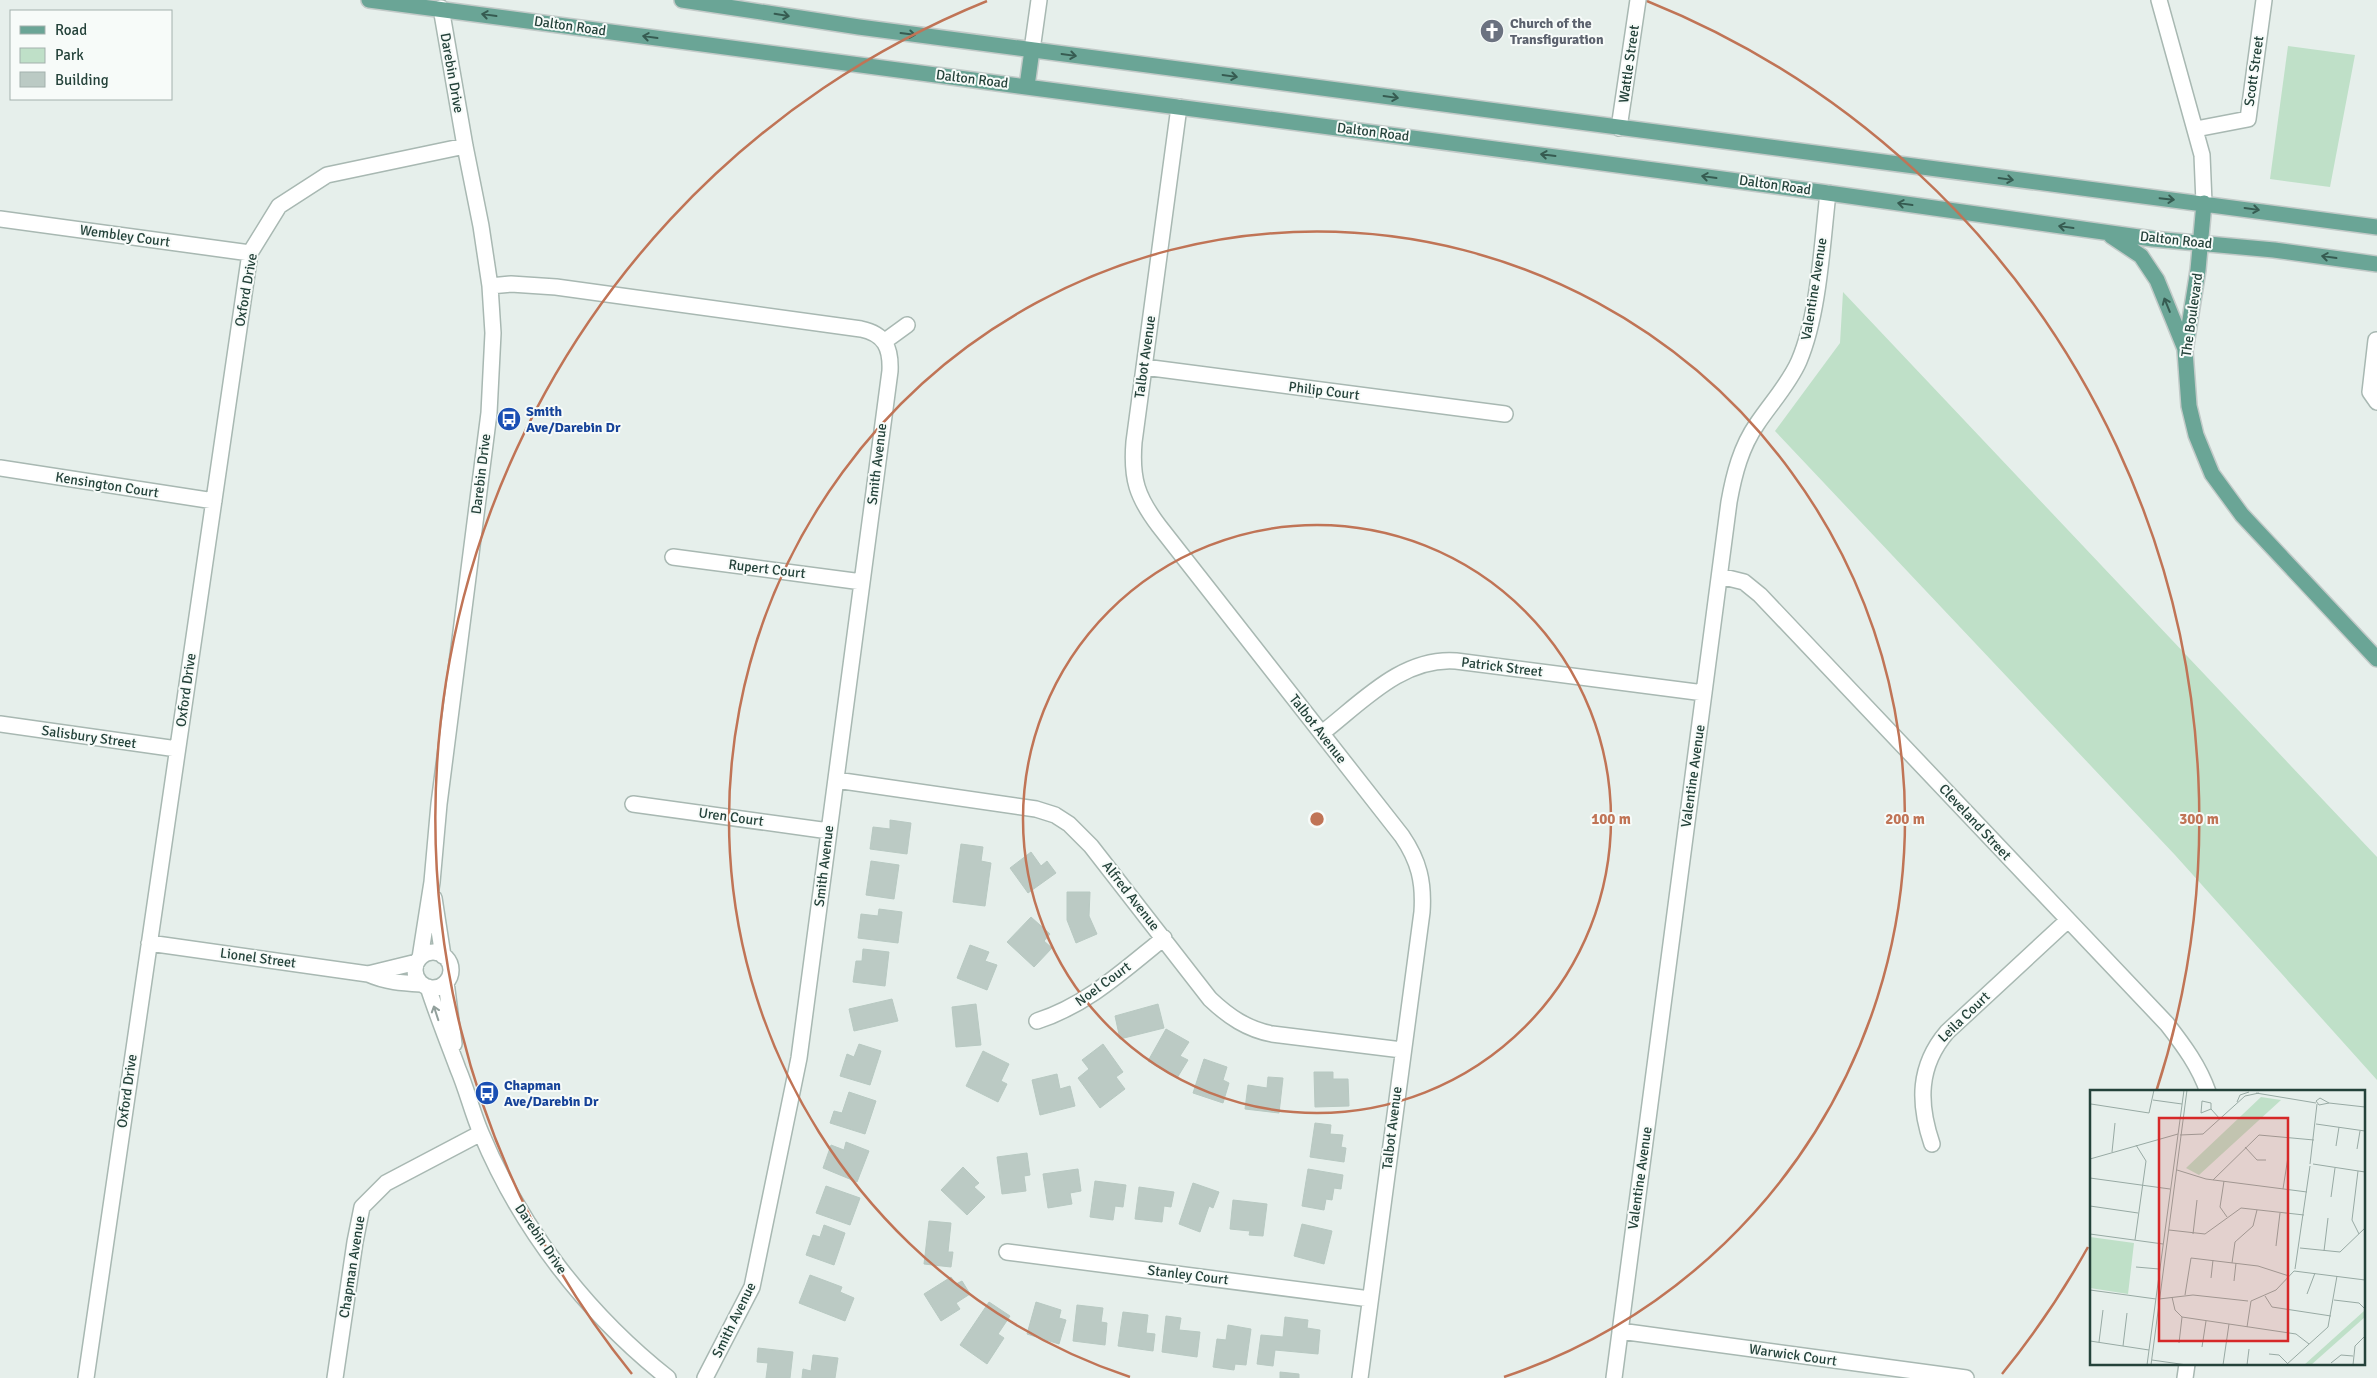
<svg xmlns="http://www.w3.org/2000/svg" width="2377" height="1378" font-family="Signika,sans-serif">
  <rect width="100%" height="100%" fill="#e6efeb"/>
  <!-- green -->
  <path fill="#bfe0c8" d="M2288,46L2355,55L2330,187L2270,179Z
    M1843,292L2377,857V1080L2175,855L1775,431L1840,343Z"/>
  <!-- building -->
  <path fill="#bbcac4" stroke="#b8c9c2" d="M890,820L911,823L907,854L870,849L873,827L890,829Z
    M961,844L983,847L981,861L991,863L985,906L953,902Z
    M1031,852L1041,866L1047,861L1056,873L1028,893L1010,868Z
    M871,861L899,865L894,899L866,895Z
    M1067,892H1090L1089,916L1097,934L1076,943L1067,920Z
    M879,909L902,912L898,943L858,938L861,914L878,916Z
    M1031,917L1050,934L1044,941L1052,948L1034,967L1007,942Z
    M970,945L989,952L985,961L997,965L987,990L957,978Z
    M863,949L889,952L885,986L853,982L856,961H862Z
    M892,999L898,1021L854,1031L849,1009Z
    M976,1004L981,1045L956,1047L952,1007Z
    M1158,1004L1164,1028L1120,1039L1115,1016Z
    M1166,1029L1189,1042L1180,1056L1188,1060L1177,1078L1148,1061Z
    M859,1044L881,1051L870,1085L840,1076L847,1054L854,1057Z
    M1103,1044L1123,1072L1116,1077L1125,1089L1100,1108L1078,1078L1089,1069L1082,1060Z
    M983,1051L1009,1064L1001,1081L1007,1084L998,1102L966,1086Z
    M1204,1059L1227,1067L1223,1080L1229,1083L1223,1103L1193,1093Z
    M1314,1072H1333V1079H1348L1349,1106L1315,1107Z
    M1057,1074L1060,1089L1070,1086L1075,1106L1040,1115L1032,1080Z
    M1268,1077L1283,1078L1279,1113L1245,1109L1248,1085L1267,1088Z
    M849,1092L876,1101L865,1134L830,1123L834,1111L842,1113Z
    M1315,1123L1331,1125L1330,1134L1343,1135L1341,1147L1346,1148L1344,1162L1310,1157Z
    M846,1142L869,1151L857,1182L823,1168L831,1145L844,1150Z
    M1027,1153L1030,1175L1024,1176L1026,1191L1002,1194L997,1157Z
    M963,1167L979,1183L974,1187L985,1197L967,1215L941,1190Z
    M1078,1169L1081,1191L1070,1193L1072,1204L1048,1208L1043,1174Z
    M1308,1169L1343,1175L1341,1189L1334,1188L1332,1200L1326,1199L1324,1210L1302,1206Z
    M1095,1181L1126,1185L1123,1207L1115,1206L1113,1220L1090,1217Z
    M1193,1183L1219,1192L1213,1208L1209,1206L1200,1232L1179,1224Z
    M826,1186L860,1198L850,1225L816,1213Z
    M1139,1187L1174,1192L1171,1207L1164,1206L1162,1222L1135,1219Z
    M1233,1200L1267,1204L1263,1236L1249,1235L1250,1231L1230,1229Z
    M929,1221L951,1223L948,1252H953L951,1267L924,1264Z
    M1302,1224L1332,1231L1324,1264L1294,1256Z
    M824,1225L845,1233L834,1265L806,1255L813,1235L820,1237Z
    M810,1275L842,1287L840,1292L854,1298L845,1321L799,1303Z
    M951,1277L956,1284L962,1281L970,1294L956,1303L960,1309L941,1321L924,1294Z
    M989,1302L1010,1316L998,1334L1004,1338L987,1364L960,1345Z
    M1036,1302L1061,1310L1059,1318L1066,1320L1059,1344L1027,1334Z
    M1077,1305L1103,1308L1101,1322L1107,1323L1105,1345L1073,1341Z
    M1123,1312L1148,1315L1146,1333L1155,1334L1153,1351L1118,1346Z
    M1166,1316L1181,1318L1179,1330L1200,1332L1197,1357L1162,1352Z
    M1285,1317L1308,1320L1307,1328L1320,1330L1318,1354L1275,1350L1273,1366L1257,1364L1261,1335L1283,1337Z
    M1228,1325L1251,1329L1246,1365L1235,1364L1234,1370L1213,1367L1217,1339L1226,1340Z
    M758,1348L793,1352L790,1378H766L768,1363L757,1362Z
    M813,1355L838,1358L835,1378H802L803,1369L811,1371Z
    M1280,1372L1299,1374V1378H1280Z"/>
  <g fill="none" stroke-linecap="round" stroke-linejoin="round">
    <!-- minor casing -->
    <g stroke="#a8b8b2" stroke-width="18">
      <path id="minor" d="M2159,0L2202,155L2204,203
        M1032,50L1039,0
        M1179,107L1134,442C1131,479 1137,497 1159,526L1402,836C1419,861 1424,882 1422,912L1360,1378
        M1619,128L1638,0
        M2196,129L2248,119L2264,0
        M0,219L250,253
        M490,286L511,284L556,287L861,329C885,334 891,348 890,371L799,1058L752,1287L705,1378
        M2376,340L2370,392L2377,402
        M885,341L907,325
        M1144,367L1505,414
        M0,468L214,501
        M673,557L862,582
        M1720,576L1744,582L1760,595L2167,1024C2184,1046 2199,1066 2208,1092
        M0,724L177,749
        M1322,733C1362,702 1402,657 1456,661L1704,693
        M836,780L1036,809L1055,815L1069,824L1091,846L1210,999C1229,1017 1247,1029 1272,1034L1402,1050
        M633,804L829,831
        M434,898L443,956
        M149,943L368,974C386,982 402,983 421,984
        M415 970a18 18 0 1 1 36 0a18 18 0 1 1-36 0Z
        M420,958L432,882L439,804L489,413L493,333L490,286L481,226L465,146L441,8
        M368,974L417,962
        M446,982L454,1044
        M428,987C437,1015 448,1042 458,1069C467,1090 472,1112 481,1133C521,1229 587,1314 668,1378
        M1037,1021C1087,1005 1124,970 1164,938
        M1932,1144C1918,1103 1918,1066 1947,1032L2068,920
        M1007,1252L1370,1299
        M1620,1331L1966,1378
        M86,1378L250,253L279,206L327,175L465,146
        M335,1378L355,1242L362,1207L386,1183L481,1133
        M1614,1378L1729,502C1734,474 1741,447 1757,424C1771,403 1789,384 1799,361C1819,314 1822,244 1828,193
        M2185,1378L2187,1364"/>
    </g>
    <!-- major casing -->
    <g stroke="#c2cac8" stroke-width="18">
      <path id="major" d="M369,0L1828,193L2153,239L2274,250L2377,264
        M682,0L859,27L2377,227
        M1027,86L1032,50
        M2204,203L2198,270L2185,351L2189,406L2196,435L2212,474L2242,515L2377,659
        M2111,236L2141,256L2157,280L2185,349"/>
    </g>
    <!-- minor -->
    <use href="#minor" stroke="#fff" stroke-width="15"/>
    <!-- major -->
    <use href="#major" stroke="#6aa596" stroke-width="15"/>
  </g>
  <!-- one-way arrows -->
  <defs><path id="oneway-shaft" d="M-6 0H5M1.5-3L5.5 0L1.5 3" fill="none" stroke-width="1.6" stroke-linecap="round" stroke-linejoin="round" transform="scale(1.25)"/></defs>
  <g stroke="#365b51">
    <use href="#oneway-shaft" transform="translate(489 15) rotate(-172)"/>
    <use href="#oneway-shaft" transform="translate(782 15) rotate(9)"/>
    <use href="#oneway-shaft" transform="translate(908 34) rotate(7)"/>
    <use href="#oneway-shaft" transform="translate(650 37) rotate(-172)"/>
    <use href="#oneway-shaft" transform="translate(1069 55) rotate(8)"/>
    <use href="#oneway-shaft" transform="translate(1230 76) rotate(8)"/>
    <use href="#oneway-shaft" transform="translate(1391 97) rotate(8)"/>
    <use href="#oneway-shaft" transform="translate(1548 155) rotate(-173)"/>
    <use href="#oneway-shaft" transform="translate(1709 177) rotate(-172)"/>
    <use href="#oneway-shaft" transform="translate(2006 179) rotate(8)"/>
    <use href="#oneway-shaft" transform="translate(2167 199) rotate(6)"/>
    <use href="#oneway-shaft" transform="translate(1905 204) rotate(-172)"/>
    <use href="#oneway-shaft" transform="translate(2252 209) rotate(8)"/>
    <use href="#oneway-shaft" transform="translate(2066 227) rotate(-172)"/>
    <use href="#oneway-shaft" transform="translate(2329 257) rotate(-172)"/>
    <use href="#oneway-shaft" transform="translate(2167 305) rotate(-112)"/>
  </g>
  <use stroke="#92a09c" href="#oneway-shaft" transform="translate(436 1013) rotate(-108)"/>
  <!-- distance rings -->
  <g fill="none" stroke="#c07456" stroke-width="2.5">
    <circle cx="1317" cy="819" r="294"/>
    <path d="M1130 1377A588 588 0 1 1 1504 1377"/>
    <path d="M2088 1247A882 882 0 0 1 2002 1374M632 1374A882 882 0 0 1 987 1M1647 1A882 882 0 0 1 2156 1092"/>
  </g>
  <!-- icons -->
  <defs>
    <g id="church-disc" transform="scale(1.25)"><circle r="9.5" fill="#6b7280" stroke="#f7fbf9"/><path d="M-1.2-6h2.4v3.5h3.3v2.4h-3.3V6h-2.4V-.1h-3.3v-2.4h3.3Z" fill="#fff"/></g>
    <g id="bus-disc" transform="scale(1.25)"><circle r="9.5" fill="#1a4fb4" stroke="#f7fbf9"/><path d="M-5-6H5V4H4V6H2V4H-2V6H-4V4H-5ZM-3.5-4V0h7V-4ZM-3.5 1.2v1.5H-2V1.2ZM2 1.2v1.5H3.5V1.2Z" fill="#fff"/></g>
  </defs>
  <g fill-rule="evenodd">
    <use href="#church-disc" x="1492" y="31"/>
    <use href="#bus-disc" x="509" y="419"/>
    <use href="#bus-disc" x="487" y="1093"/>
  </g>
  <g text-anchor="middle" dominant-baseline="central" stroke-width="4" stroke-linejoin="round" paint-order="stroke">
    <!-- worship labels -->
    <g font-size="14" font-weight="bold" fill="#5b616d" stroke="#f7fbf9" text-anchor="start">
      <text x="1510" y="23">Church of the<tspan x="1510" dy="16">Transfiguration</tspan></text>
    </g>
    <!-- street labels -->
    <g font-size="14" fill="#24423a" stroke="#f7fbf9">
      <text transform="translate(570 26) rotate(8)">Dalton Road</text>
      <text transform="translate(1629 64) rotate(-82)">Wattle Street</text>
      <text transform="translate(2254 71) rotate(-82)">Scott Street</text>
      <text transform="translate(452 73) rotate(80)">Darebin Drive</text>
      <text transform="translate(972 79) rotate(7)">Dalton Road</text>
      <text transform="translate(1373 132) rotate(7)">Dalton Road</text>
      <text transform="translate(1775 185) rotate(8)">Dalton Road</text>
      <text transform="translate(125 236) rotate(8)">Wembley Court</text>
      <text transform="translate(2176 240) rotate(6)">Dalton Road</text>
      <text transform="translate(1814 289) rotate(-81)">Valentine Avenue</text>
      <text transform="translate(246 290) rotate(-80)">Oxford Drive</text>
      <text transform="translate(2192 315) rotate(-82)">The Boulevard</text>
      <text transform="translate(1145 357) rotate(-82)">Talbot Avenue</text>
      <text transform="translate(1324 391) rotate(7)">Philip Court</text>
      <text transform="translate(877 464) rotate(-83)">Smith Avenue</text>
      <text transform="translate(481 474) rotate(-83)">Darebin Drive</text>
      <text transform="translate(107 485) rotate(9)">Kensington Court</text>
      <text transform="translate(767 569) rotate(7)">Rupert Court</text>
      <text transform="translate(1502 667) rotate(7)">Patrick Street</text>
      <text transform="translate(186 690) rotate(-82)">Oxford Drive</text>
      <text transform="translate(1318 729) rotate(52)">Talbot Avenue</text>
      <text transform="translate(89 737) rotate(8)">Salisbury Street</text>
      <text transform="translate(1693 776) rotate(-82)">Valentine Avenue</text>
      <text transform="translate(731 817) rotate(8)">Uren Court</text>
      <text transform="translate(1975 822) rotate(47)">Cleveland Street</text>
      <text transform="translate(824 866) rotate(-83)">Smith Avenue</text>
      <text transform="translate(1131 896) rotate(52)">Alfred Avenue</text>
      <text transform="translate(258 958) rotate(8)">Lionel Street</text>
      <text transform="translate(1103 984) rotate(-36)">Noel Court</text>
      <text transform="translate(1964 1017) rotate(-44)">Leila Court</text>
      <text transform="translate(127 1091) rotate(-82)">Oxford Drive</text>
      <text transform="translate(1392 1128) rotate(-83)">Talbot Avenue</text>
      <text transform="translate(1640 1178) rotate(-82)">Valentine Avenue</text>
      <text transform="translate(541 1239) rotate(56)">Darebin Drive</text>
      <text transform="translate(352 1267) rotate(-81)">Chapman Avenue</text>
      <text transform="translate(1188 1275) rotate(7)">Stanley Court</text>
      <text transform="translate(734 1320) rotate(-64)">Smith Avenue</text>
      <text transform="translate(1793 1355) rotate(8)">Warwick Court</text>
    </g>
    <!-- transit labels -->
    <g font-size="14" font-weight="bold" fill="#164399" stroke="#f7fbf9" text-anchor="start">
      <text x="526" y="411">Smith<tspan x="526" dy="16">Ave/Darebin Dr</tspan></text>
      <text x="504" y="1085">Chapman<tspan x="504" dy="16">Ave/Darebin Dr</tspan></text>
    </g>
  </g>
  <!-- overview -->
  <g transform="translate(2090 1090)">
    <rect width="275" height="275" fill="#e6efeb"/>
    <path d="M171,7L191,10L109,85L96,78ZM0,147L44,153L38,204L0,198ZM274,221L275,227L221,275H214Z" fill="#bfe0c8"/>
    <path fill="none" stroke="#98aaa4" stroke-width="1" d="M166,3L226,13M63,10L92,14M147,12L150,5L159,2M239,13L230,8L226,11L229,15L239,13L275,17M1,14L59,23L64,0M121,19L111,23L112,11L121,13V19L130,29M226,34L275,41M90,45L113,44L155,6L169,3M246,56L249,37M155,57L167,70H176M267,59L270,41M22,62L25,33M0,69L88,44M220,74L227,14M223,74L275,82M87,80L116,89L217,102M268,81L262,130L269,144M0,88L80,99M123,90L169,45L224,50M134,91L130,117L137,127M193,99L198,67M241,107L245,78M0,116L48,123M79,140L115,144L151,118L214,125M0,144L73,154M103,144L107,110M45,150L56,71L46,55M186,156L190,123M210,158L250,162L275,138M234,161L238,128M142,173L145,152L163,136L167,120M46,177L69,179M205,179L220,76M204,181L275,190M121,188L123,170M144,191L146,173M0,200L66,209M217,204L225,183M95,205L101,168L168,176L199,186M175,206L182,217L241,226M82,207L85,220L92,227L206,244L219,254M69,209L103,205L158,211M244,210L269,213L275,219M161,211L186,200L204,181M157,237L161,211M0,251L59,260M9,252L13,220M89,253L92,227M33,256L37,223M112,257L116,231M179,264L189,265L197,273M62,270L97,275M241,273L251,265L263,266M57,275L94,0M61,275L97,0M133,275L139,234M157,275L159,259M196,275L238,237L247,186M263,275L265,256L275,246"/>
    <path fill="#d62828" fill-opacity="0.15" stroke="#d62828" stroke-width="2.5" d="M69,28H198V251H69Z"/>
    <rect width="275" height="275" fill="none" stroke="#24423a" stroke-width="2.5"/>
  </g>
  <circle cx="1317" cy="819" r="8" fill="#c07456" stroke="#f7fbf9" stroke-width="2.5"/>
  <g font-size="15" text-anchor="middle" font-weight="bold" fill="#c07456" stroke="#f7fbf9" stroke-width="4" stroke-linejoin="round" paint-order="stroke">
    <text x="1611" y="824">100 m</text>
    <text x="1905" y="824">200 m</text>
    <text x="2199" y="824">300 m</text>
  </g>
  <!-- legend -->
  <rect x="10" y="10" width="162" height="90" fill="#f7fbf9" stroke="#a3b1ad"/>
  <rect x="20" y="26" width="25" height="8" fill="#6aa596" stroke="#a3b1ad"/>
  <text x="55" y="35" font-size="15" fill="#24423a">Road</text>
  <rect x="20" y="48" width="25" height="15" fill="#bfe0c8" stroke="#a3b1ad"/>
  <text x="55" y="60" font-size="15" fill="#24423a">Park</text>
  <rect x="20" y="72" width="25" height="15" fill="#bbcac4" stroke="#a3b1ad"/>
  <text x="55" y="85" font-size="15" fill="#24423a">Building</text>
</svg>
